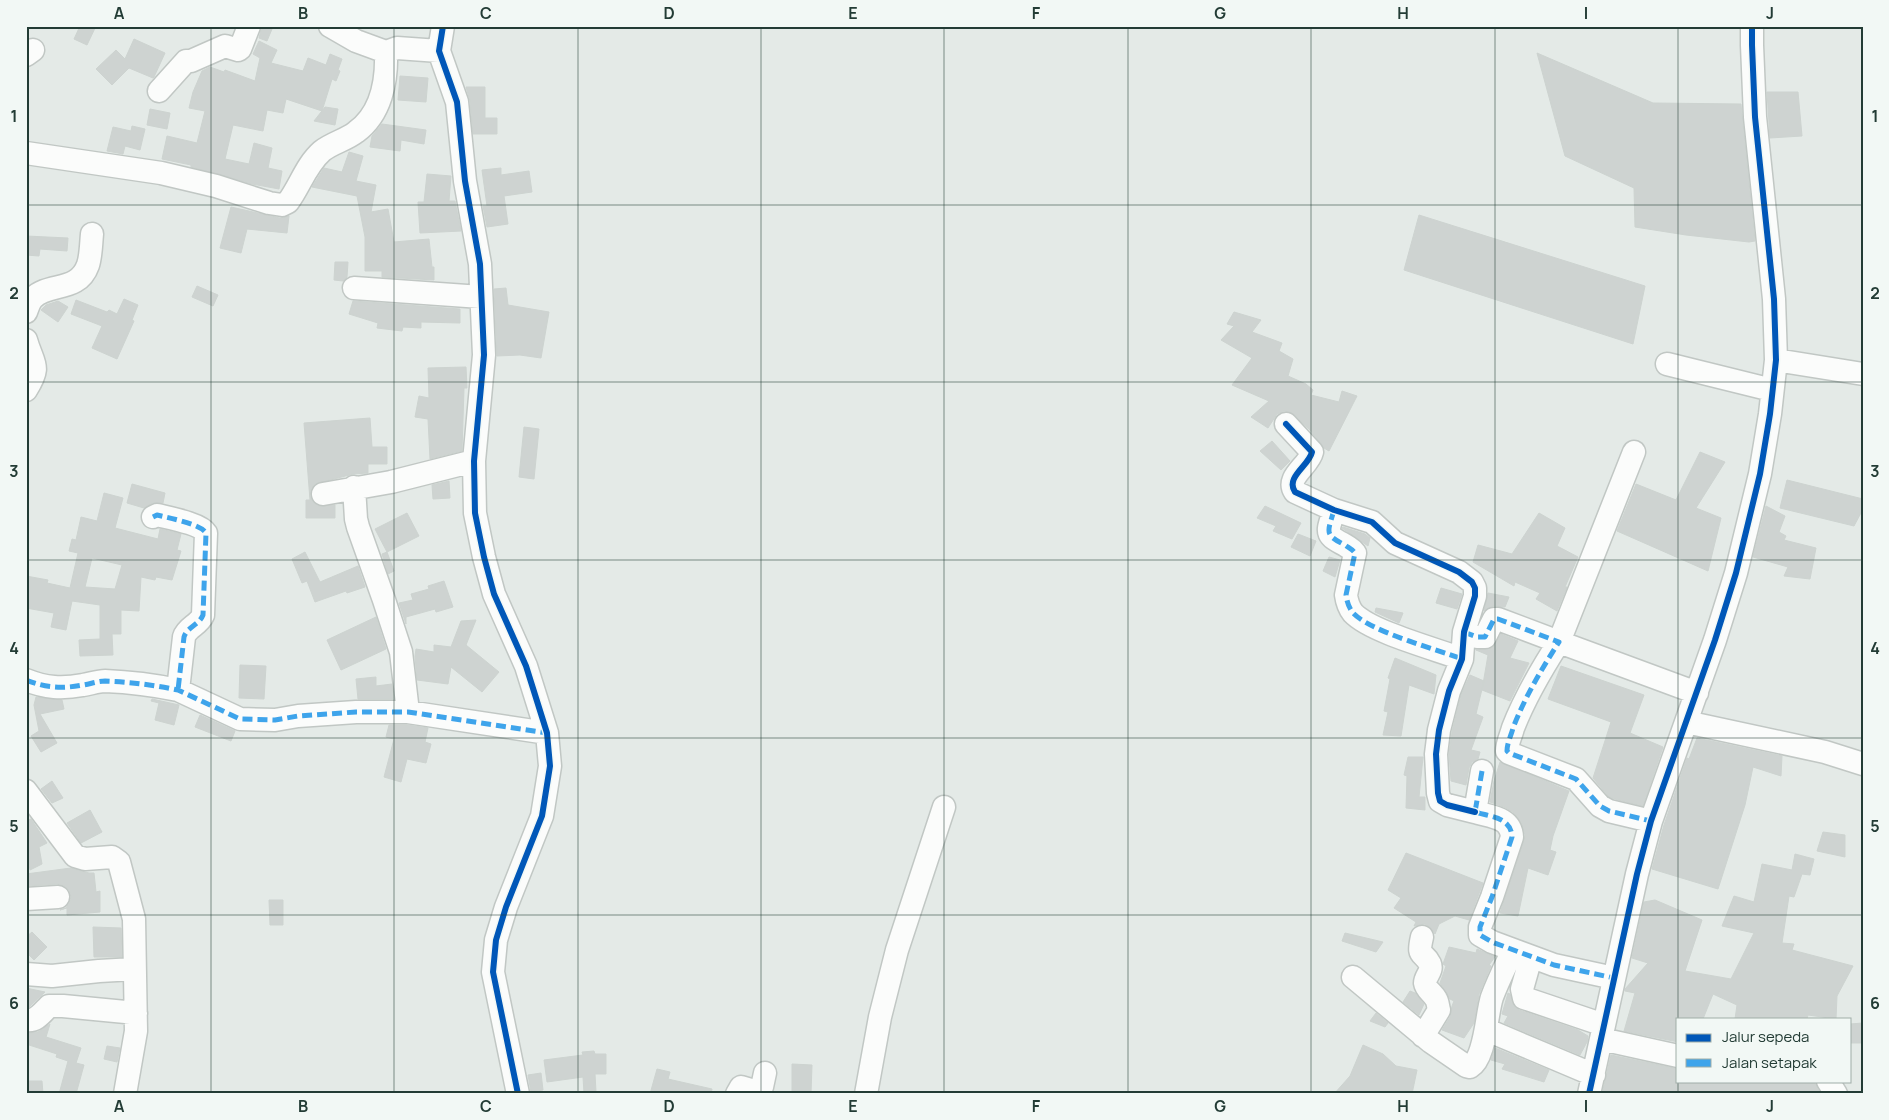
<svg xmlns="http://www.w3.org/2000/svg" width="1889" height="1120" font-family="Manrope,sans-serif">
  <rect width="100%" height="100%" fill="#e4eae7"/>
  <!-- building -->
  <path fill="#ced3d1" stroke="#cdd3d0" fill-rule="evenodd" d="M80,26H96L87,45L74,39Z
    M262,26L272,29L267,41L259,38Z
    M134,39L165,53L154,77L153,78L129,68L112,85L96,69L116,50L125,59Z
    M259,41L277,50L271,63L303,71L308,58L326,65L330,54L342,59L338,70L340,71L336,81L332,79L322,111L286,99L283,113L267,110L263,131L233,125L225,159L249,164L254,143L272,148L268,168L282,171L279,189L252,184L191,167V165L162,159L167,136L197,143L205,111L189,108L193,92L202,71L210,67L224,72L225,70L255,81L260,58L253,54Z
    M1537,53L1653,103L1741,104L1755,241L1749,242L1686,235L1635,227L1634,188L1565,156Z
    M400,76L428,78L426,102L398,100Z
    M466,87H485V118H497V134H473L470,101Z
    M1767,92H1798L1802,136L1770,138Z
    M325,107L338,109L335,125L314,121Z
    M150,109L170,113L167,129L147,125Z
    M382,124L426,130L424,144L401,140L400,151L370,147L372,136Z
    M132,126L145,129L140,150L125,146L123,154L107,151L113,127L131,131Z
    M349,152L363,156L356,181L376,185L371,212L388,209L394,242L429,239L432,267H434V280L382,277V271H365V237L357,196L312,187L324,168L342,172Z
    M501,168V175L529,171L532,192L504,196L508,224L487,227L483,206H487L482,170Z
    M427,174L451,176L449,201H455L461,231L420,233L418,202H424Z
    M231,207L280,218L289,216L287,233L247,229L241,253L220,248Z
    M1419,215L1645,286L1633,344L1404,270Z
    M26,236L68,238L67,251L40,249L39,256L26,255Z
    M335,262H348L347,277L343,281L334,280Z
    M197,286L218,295L213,306L192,297Z
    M506,288L508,305L549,312L541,358L520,355L497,356L494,289Z
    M124,299L138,305L132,320L134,321L117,359L92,348L102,326L71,314L76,300L107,312L109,310L117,314Z
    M58,301L68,307L58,322L41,310L46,305Z
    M353,301L460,309V323L421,322V328L403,327L402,331L377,328L378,323L349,314Z
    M1234,312L1261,320L1252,332L1282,343L1279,351L1293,359L1288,376L1306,384L1313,390L1311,395L1339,402L1342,391L1357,396L1329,451L1324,448L1310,430L1290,412L1284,411L1277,414L1268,428L1251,417L1269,401L1232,385L1252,358L1221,340L1234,326L1227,324Z
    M466,367L467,388H464L462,451L430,459L428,419L415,417L419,396L429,398L428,368Z
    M370,418L372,447H387V464H368V473L353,474L315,484L311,490L310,496L313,502L319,506L335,505V518H306V500H310L304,423Z
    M524,427L539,429L534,479L519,477Z
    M1272,441L1290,461L1281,470L1260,451Z
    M1700,452L1725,462L1696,508L1721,518L1708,571L1617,531L1636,484L1676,500Z
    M1787,480L1863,499V509L1854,526L1780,508Z
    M449,481L450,498L433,499L432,485Z
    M132,484L165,493L163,503H152L144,508L127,503Z
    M104,493L123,498L115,528L158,539L160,529L181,534L177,550L181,551L172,580L156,577L155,580L141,577L139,611L121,610V634H112L113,655L80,656L79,640L100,639V605L72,601L66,630L51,627L54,613L26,608V576L48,580L47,583L70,588L78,553L69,551L72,539L76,540L81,517L97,521ZM92,558L122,565L115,589L85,587Z
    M1265,506L1301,523L1292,539L1273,531L1276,526L1257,518Z
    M1766,506L1785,516L1779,532L1786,536L1784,540L1816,548L1810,579L1784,576L1788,567L1753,557Z
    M407,513L419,536L387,552L375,529Z
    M1539,513L1565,528L1557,546L1578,557L1565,587H1567L1557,611L1536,599L1540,593L1515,582L1514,586L1473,562L1478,545L1512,554Z
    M1343,527L1365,534L1370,538L1368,546L1342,528Z
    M1298,534L1316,541L1310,556L1291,547Z
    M305,552L320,582L358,566L365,587L347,593L346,591L315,602L307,581L302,583L292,559Z
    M387,552L394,571L388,574L382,554Z
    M1329,557L1340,560L1335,577L1323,571Z
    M444,581L453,607L436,612L435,609L406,617V624L399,603L413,600L411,594L429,589L428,586Z
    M1441,588L1462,594L1457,609L1436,603Z
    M1488,593L1509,597L1505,607L1493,606L1484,611Z
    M1376,608L1403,613L1399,623L1375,612Z
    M376,617L386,649L341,670L327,640Z
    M476,620L466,645L499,672L482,692L451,667L448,684L417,680L415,656L416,649L434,652V645L451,647L461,621Z
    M1501,634L1518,641L1510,658L1529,663L1510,701L1482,690L1488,655L1476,650L1492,648Z
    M1395,658L1436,675L1434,694L1409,685L1401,736L1383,735L1388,712L1384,711L1390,679L1388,678Z
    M240,665L266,666L264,699L239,698Z
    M1561,666L1644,695L1630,733L1663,747L1643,806L1614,799L1608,796L1593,778L1611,722L1548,699Z
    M1470,675L1484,681L1476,714L1483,717L1471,750L1480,752L1478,759L1472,762L1469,768L1466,785L1451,781L1449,754L1452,732L1461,695Z
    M376,677V686L392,684L393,699H358L356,679Z
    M36,697L62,700L64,709L40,714L57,743L41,752L31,736L39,731L34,705Z
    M152,699L179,705L174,725L155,720L159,703L151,701Z
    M200,715L235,731L231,741L195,727Z
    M389,725H407L428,728L425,742L431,744L426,763L407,759L401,782L384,777L394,739L386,737Z
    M1697,738L1782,756L1781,776L1753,767L1745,805L1718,889L1652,869L1664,825L1687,758L1689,759Z
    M1408,757H1423L1419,797H1425V810L1406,808L1407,776L1404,775Z
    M1500,762L1569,791L1553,836L1550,850L1556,852L1548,875L1528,868L1518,916L1500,913L1524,841L1525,835L1522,824L1513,812L1504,807L1490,802L1494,781Z
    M52,781L63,798L52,803L41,789Z
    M90,810L102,832L81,843L67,823Z
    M31,819L47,843L39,847L42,864L30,870L26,849V821Z
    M1823,832L1845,835V857L1817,851Z
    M1406,853L1483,883L1469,920L1455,916L1439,924L1435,934L1431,928L1425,924L1414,926L1416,922L1394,908L1401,898L1388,890Z
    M1795,854L1814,859L1810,875L1802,874L1794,897L1789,896L1782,943L1794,944L1792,950L1853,966L1837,996L1836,1019L1808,1015L1807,1019H1735L1737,1005L1713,994L1703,1019H1678V1042L1624,1031L1635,993L1625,991V989L1648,963L1632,958L1644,902L1655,900L1702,920L1685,971L1731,979L1754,933L1722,926L1734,896L1754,902L1762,864L1792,870Z
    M71,868L89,873H94L96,892L100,891V912L67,915V908L60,910L66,908L69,903L71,897L69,890L64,886L57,884L26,886V874Z
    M269,900H283V925H270Z
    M93,927L121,928L122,957H94Z
    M32,932L47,947L34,960L26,952V937Z
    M1345,933L1383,942L1376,952L1342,941Z
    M1449,947L1476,953L1477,949L1495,957L1489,965L1491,966L1479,994L1474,1023L1464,1038L1442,1030L1450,1017L1452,1006L1454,1001L1450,999L1440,983L1446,966L1443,964Z
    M26,988L45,992L29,1007H26Z
    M1410,991L1415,993L1424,1004L1419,1015L1403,1002Z
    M1508,993L1510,994L1514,1006L1519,1010L1578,1030L1588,1036L1587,1042L1580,1055L1504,1023L1508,1016L1502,1014Z
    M1376,1013L1388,1023L1385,1027L1370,1021Z
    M1863,1023V1043H1850V1024Z
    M50,1024L46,1037L81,1048L76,1063L84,1065L76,1094H59L68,1061L56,1057L57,1054L26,1044V1033L38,1032Z
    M1363,1045L1383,1054L1396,1066L1417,1070L1412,1094H1334L1350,1076Z
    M107,1046L120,1048L117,1062L104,1059Z
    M1495,1048L1549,1070L1544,1082L1502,1069L1505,1064L1491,1060Z
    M594,1051L595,1054H606V1074H595L596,1092L584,1093L583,1077L547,1082L544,1060L583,1055L582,1052Z
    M1611,1055L1678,1069V1081H1805L1816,1084L1820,1094H1602Z
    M792,1064L812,1065L811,1093L792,1092Z
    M657,1069L670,1072L668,1079L712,1089L711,1094H650Z
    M541,1073L543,1090L531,1092L528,1075Z
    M26,1081H42L43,1094H26Z"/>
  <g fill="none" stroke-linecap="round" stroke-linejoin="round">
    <!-- minor casing -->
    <g stroke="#c1c7c4" stroke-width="25">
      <path id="minor" d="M330,26L356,41L386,52
        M443,26L439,51L457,102L465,181L480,264L484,355L474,461L475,513L484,557L494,594L526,666L547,733L550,766L542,816L506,907L496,940L493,972L518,1094
        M26,55L33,50
        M159,91L186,61H191L225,46L238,50L240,49L249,26
        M26,153L161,173L216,186L269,203L282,205L288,202C300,186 306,165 322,151C332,143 346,140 356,132C381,114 387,81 386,52L397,48L439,51
        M354,288L481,297
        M26,312C28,307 29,302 33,298C49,282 78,293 88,265C91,256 91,244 92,234
        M26,340C33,365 42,365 26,390
        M1776,360L1863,374
        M1667,364L1772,390
        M1286,424L1312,452C1309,466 1285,477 1295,492L1334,510L1372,522L1395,543L1459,572L1472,582L1475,588V596L1464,632L1462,659L1449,691L1439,730L1436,754L1438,793L1440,801L1447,805L1475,812
        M1634,452L1559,642L1697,693
        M354,487L356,519L358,527L384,600L401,652L408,712
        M323,494L391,482L474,461
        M1334,510C1328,532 1323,534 1345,545C1349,548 1352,549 1355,553L1346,595C1347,602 1349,608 1353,613C1371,632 1436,649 1462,659
        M153,517L157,515C169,518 201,524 206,533L203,615C199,625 187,627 184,637L178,690
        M1464,632L1477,637H1485L1494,619H1498L1559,642C1541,670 1525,697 1513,728C1511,736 1507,743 1507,751L1509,753L1576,779L1600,806L1609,811L1651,821
        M26,680C46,688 62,689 83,685C90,684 98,681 105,681C130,682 154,685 178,690L240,719L275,720L298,716L356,712H408L547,733
        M1686,722L1825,752L1863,764
        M1482,771L1475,812C1491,817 1511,817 1512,837L1492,897L1480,927V935L1492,942L1554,965L1614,978
        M26,791L75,856L85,859L112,857L119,862L134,919L136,1031L125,1094
        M26,899L58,897
        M1422,937C1417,959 1423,950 1430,964C1433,971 1425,976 1425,983C1426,990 1433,993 1436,999C1438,1002 1438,1007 1439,1010L1423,1036
        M1531,957L1522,989L1524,998L1604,1025
        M26,974L52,976L99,971L134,969
        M1353,977L1431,1042L1466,1066L1470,1067C1486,1057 1486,1015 1492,997C1498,981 1506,965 1513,950
        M26,1020C36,1022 42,1013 49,1006H63L136,1013
        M1487,1030L1594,1075
        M1601,1039L1678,1056
        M1828,1081L1836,1094
        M737,1094L741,1087L758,1092L762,1087L765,1073
        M866,1094L880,1017L897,950L944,807
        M1589,1094L1637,874L1651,821L1715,640L1736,573L1760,474L1770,414L1776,360L1774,299L1755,117L1752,45V26"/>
    </g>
    <!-- minor -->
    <use href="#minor" stroke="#fbfcfb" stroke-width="22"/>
    <!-- quiet -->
    <path stroke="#3ea4eb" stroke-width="5" stroke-dasharray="10 5" stroke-linecap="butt" d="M1334,510C1328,532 1323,534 1345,545C1349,548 1352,549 1355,553L1346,595C1347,602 1349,608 1353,613C1371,632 1436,649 1462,659
      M153,517L157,515C169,518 201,524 206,533L203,615C199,625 187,627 184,637L178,690
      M1464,632L1477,637H1485L1494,619H1498L1559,642C1541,670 1525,697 1513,728C1511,736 1507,743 1507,751L1509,753L1576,779L1600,806L1609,811L1651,821
      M26,680C46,688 62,689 83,685C90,684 98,681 105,681C130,682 154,685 178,690L240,719L275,720L298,716L356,712H408L547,733
      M1482,771L1475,812C1491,817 1511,817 1512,837L1492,897L1480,927V935L1492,942L1554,965L1614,978"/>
    <!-- cycleway casing -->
    <g stroke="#f2f8f5" stroke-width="9">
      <path id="cycleway" d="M443,26L439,51L457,102L465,181L480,264L484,355L474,461L475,513L484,557L494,594L526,666L547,733L550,766L542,816L506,907L496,940L493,972L518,1094
        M1286,424L1312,452C1309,466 1285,477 1295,492L1334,510L1372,522L1395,543L1459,572L1472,582L1475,588V596L1464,632L1462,659L1449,691L1439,730L1436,754L1438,793L1440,801L1447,805L1475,812
        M1589,1094L1637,874L1651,821L1715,640L1736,573L1760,474L1770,414L1776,360L1774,299L1755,117L1752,45V26"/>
    </g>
    <!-- cycleway -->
    <use href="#cycleway" stroke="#0057b8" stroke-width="6"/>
  </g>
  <!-- grid -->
  <path fill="none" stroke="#233c35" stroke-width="1" stroke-opacity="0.55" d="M211,26V1094M394,26V1094M578,26V1094M761,26V1094M944,26V1094M1128,26V1094M1311,26V1094M1495,26V1094M1678,26V1019M26,205H1863M26,382H1863M26,560H1863M26,738H1863M26,915H1863M1678,1081V1094"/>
  <!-- border -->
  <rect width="1889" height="1120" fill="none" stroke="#f2f8f5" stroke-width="55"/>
  <!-- legend -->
  <rect x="1676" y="1018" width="175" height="65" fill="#f2f8f5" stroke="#9fada8"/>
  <rect x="1686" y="1034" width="25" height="8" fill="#0057b8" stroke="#9fada8"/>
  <text x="1722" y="1042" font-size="15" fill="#233c35">Jalur sepeda</text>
  <rect x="1686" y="1059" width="25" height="8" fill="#3ea4eb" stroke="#9fada8"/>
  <text x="1722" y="1068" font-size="15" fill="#233c35">Jalan setapak</text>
  <rect x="28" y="28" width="1834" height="1064" fill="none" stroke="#233c35" stroke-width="2"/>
  <g font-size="16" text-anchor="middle" font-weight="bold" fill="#233c35">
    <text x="119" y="19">A</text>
    <text x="303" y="19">B</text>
    <text x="486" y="19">C</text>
    <text x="669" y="19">D</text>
    <text x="853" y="19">E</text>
    <text x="1036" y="19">F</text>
    <text x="1220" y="19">G</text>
    <text x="1403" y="19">H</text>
    <text x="1586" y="19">I</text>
    <text x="1770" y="19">J</text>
    <text x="14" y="122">1</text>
    <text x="1875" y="122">1</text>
    <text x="14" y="299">2</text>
    <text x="1875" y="299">2</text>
    <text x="14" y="477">3</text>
    <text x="1875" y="477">3</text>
    <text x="14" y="654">4</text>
    <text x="1875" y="654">4</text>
    <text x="14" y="832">5</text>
    <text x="1875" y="832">5</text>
    <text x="14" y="1009">6</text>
    <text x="1875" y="1009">6</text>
    <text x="119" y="1112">A</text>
    <text x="303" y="1112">B</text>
    <text x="486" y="1112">C</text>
    <text x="669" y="1112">D</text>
    <text x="853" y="1112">E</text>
    <text x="1036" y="1112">F</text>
    <text x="1220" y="1112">G</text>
    <text x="1403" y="1112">H</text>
    <text x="1586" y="1112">I</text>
    <text x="1770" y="1112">J</text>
  </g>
</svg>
